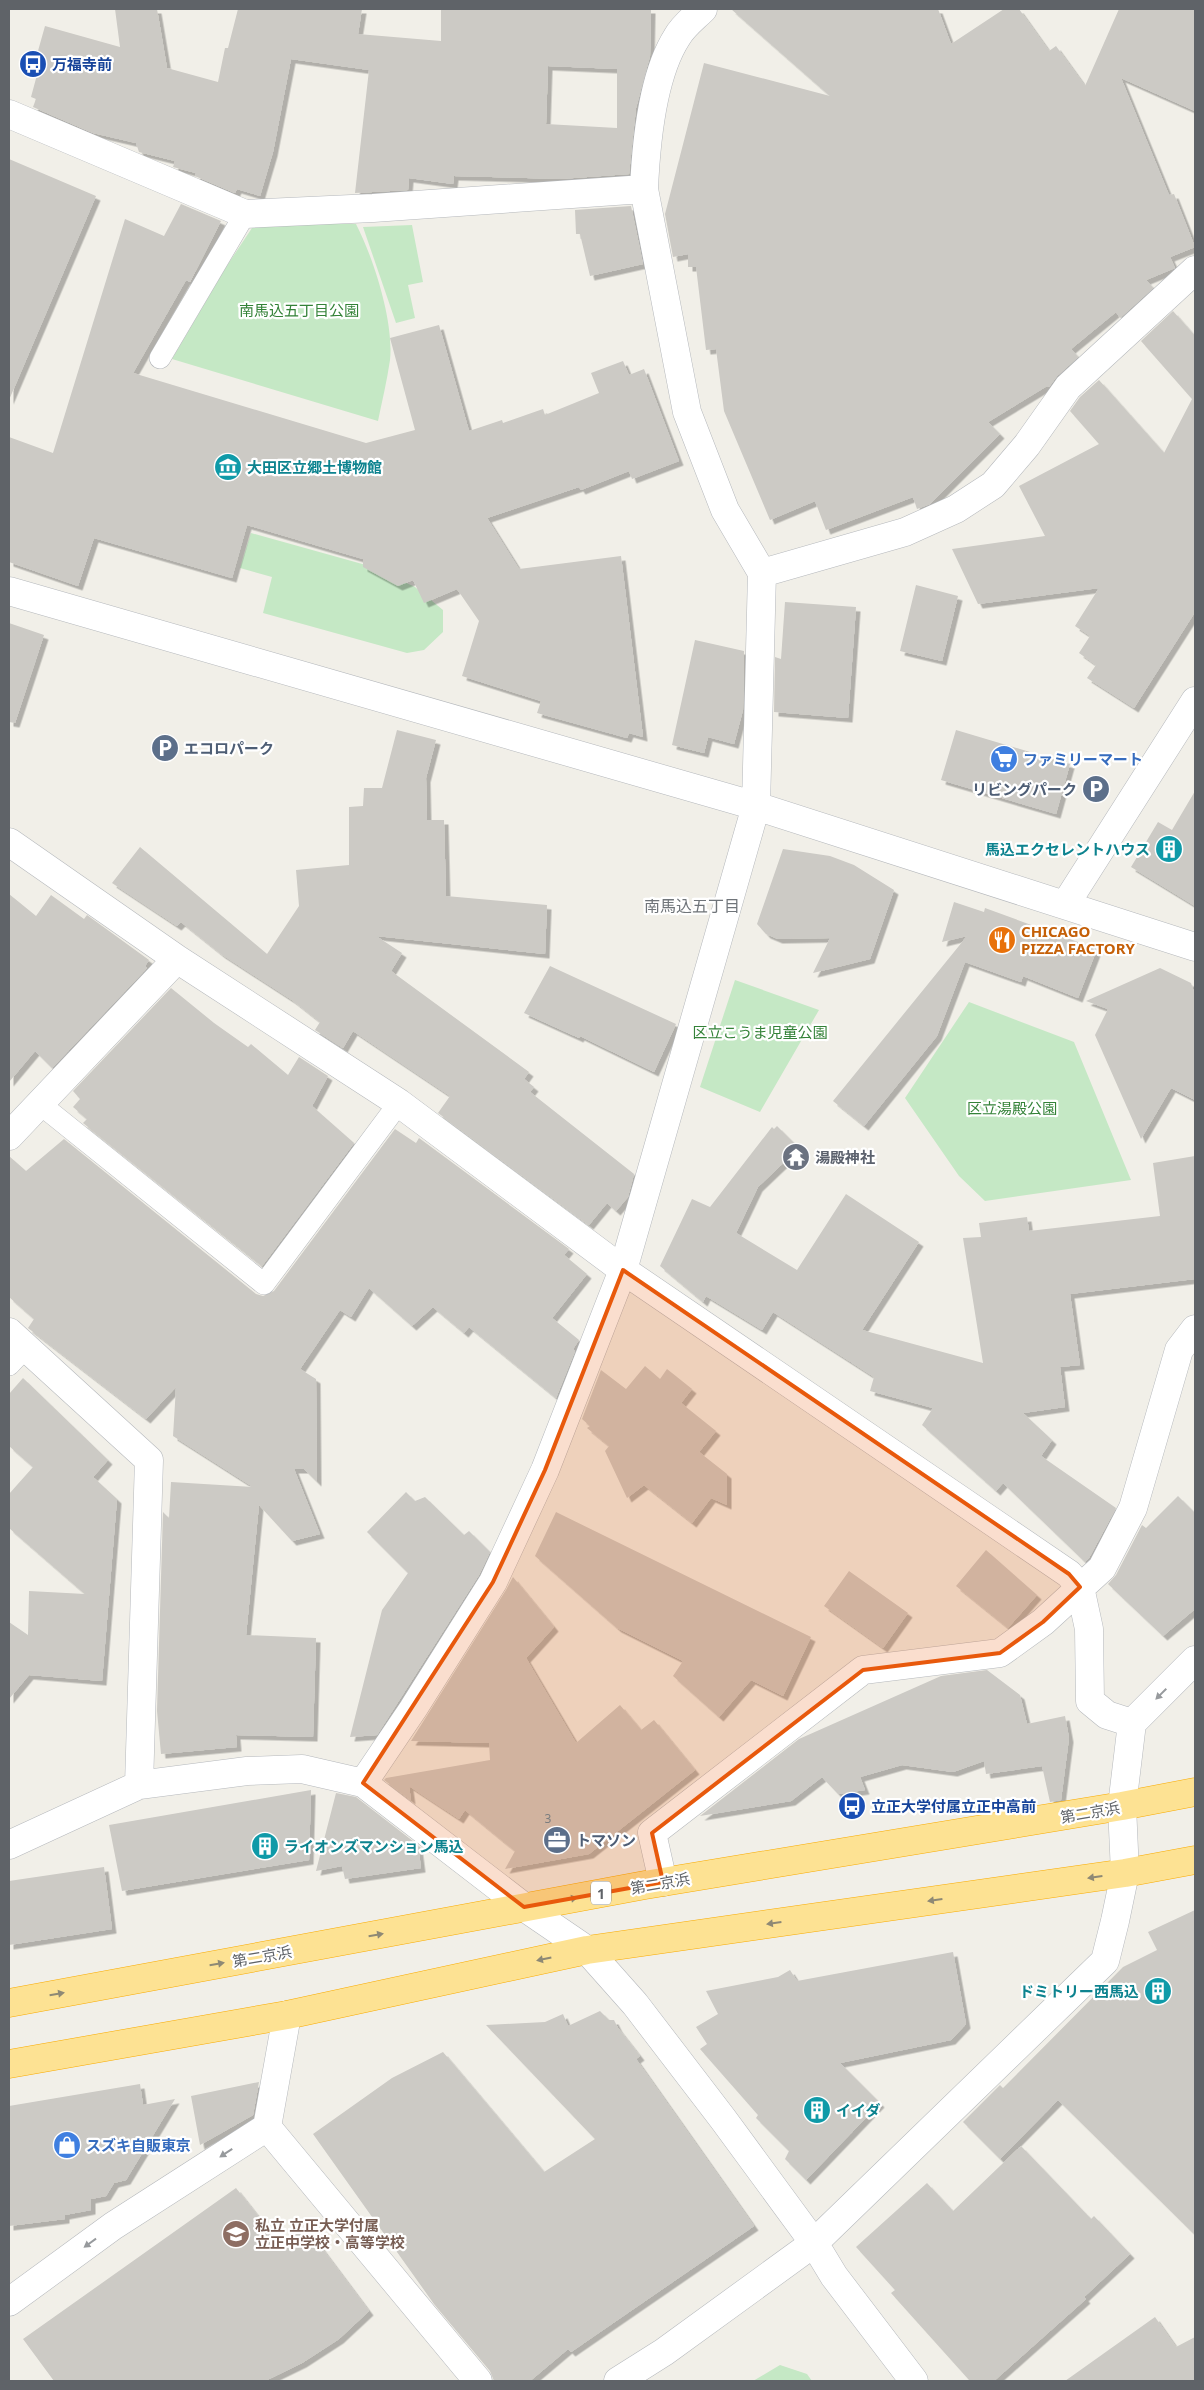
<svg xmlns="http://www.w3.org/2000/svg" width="1204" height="2390" font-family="'Noto Sans','Noto Sans JP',sans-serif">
  <defs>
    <filter id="shadow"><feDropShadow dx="4.5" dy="4.5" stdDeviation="0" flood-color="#0004"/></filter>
  </defs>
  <rect width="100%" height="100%" fill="#f1efe8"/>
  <!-- green -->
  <path fill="#c5e8c5" d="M256,222L356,224C374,259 394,322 390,360C387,381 382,401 378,421L172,359L226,267Z
    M412,225L423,282L408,285L415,318L396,323L363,227Z
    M251,533L373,567L415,587L443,610V632L424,650L407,653L263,613L272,577L240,568Z
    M735,980L819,1010L760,1112L700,1087Z
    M969,1002L1074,1042L1131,1180L985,1201L959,1176L905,1098Z
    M780,2365L807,2374L812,2381H753Z"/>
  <!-- building -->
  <path fill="#cccac5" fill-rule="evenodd" filter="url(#shadow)" d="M115,9H157L167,68L218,82L225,48H228L238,9H362L358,34L441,41V9H651L650,56L636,108L629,174L560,179L454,176L453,184L409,178L408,190L355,193L369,70L291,59L273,152L260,196L237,189L235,193L195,176L196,173L173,167L175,161L139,152L136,143L93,133L33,107L36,99L31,97L41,60L36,58L45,26L120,47ZM548,66L617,69V128L546,124Z
    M731,9H938L951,44L1004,9H1019L1049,51L1056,46L1085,86L1119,9H1195V111L1121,78L1169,195L1174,194L1195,247L1170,257L1175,268L1146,280L1153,288L1120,318L1116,312L1071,349L1078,357L1057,376L1049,387L1047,386L988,422L1000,434L930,504L917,509L913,497L826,530L815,501L770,520L724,411L716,349L706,350L696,267H688V254L673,257L665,214L704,63L830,96Z
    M9,159L96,196L9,400Z
    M181,204L221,221L190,282L186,280L133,373L366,443L415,430L390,338L439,325L469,431L502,420L503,423L543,409L545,415L599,393L591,373L623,361L629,375L644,369L679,461L632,479L629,471L581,490L579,487L487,518L519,569L621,556L643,737L629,733L627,738L537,713L541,701L462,676L479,621L457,589L424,603L413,580L398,586L363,567V559L247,525L232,578L94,538L78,586L9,562V437L53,453L125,219L164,236Z
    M631,206L643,264L590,276L580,234H576L575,210Z
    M1173,311L1195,336V612L1134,708L1087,678L1096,665L1079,653L1090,636L1075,626L1099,588L978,604L952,549L1045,536L1019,486L1099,444L1070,411L1080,397L1099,380L1164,453L1192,399L1141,341Z
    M916,585L958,596L942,661L900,651Z
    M785,602L856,607L848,718L774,712L775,657L781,659Z
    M9,623L44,635L15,723L9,722Z
    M695,640L744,651L743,710L734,744L708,737L704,753L672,745Z
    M397,730L436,740L426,778L427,820H444L446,896L547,905L545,954L376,936L402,953L391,971L529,1072L524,1079L534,1087L530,1092L634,1174L628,1197L616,1211L607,1203L589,1225L438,1113L450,1096L353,1031L343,1048L315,1030L320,1022L292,1000L221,954L181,922L177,926L112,883L140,847L267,954L299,906L296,870L349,865V807L363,806L364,788H382Z
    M956,730L1070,764L1056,814L941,780Z
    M1195,791V906L1131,867L1158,822L1172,830Z
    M783,849L830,856L854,865L894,890L870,959L813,973L830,938L778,939L766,934L757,924Z
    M9,894L36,916L51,895L84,919L87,915L149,960L145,966L147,968L52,1068L35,1051L9,1082Z
    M954,902L984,912L985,908L1097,949L1078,998L1023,976L1021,982L965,962L937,1036L864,1126L833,1101L967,936L942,942Z
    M550,966L676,1024L654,1072L580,1036L579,1038L524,1013Z
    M1160,968L1191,983L1195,995V1100L1171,1088L1141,1139L1095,1035L1108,1009L1086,1001Z
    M171,988L214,1023L248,1047L251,1044L288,1075L299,1057L328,1076L312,1106L354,1143L262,1266L83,1123L87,1119L73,1107L80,1099L73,1091Z
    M777,1126L799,1148L758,1187L736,1233L797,1270L846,1194L919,1242L862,1330L983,1363L963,1238L981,1237L979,1223L1027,1217L1029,1231L1160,1216L1153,1163L1195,1156V1279L1070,1294L1080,1365L1060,1367L1065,1407L1023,1413L1052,1440L1041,1456L1116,1508L1089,1558L1085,1562L1003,1483L996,1491L922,1425L933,1408L870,1391L874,1377L773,1312L762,1330L706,1296L703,1302L660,1266L692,1199L710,1207L772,1127L774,1129Z
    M395,1129L416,1143L419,1138L569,1249L564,1255L587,1274L552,1318L579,1340L573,1349L575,1351L556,1398L469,1327L464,1333L433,1307L412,1326L369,1288L351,1317L340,1310L300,1369L316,1379L317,1482L304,1469H294L320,1534L292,1541L259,1505L246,1635L316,1638L313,1737L236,1735L237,1747L161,1754L157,1711L163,1512L169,1518L171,1482L253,1487L173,1436L176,1387L146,1419L28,1328L34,1319L9,1297V1156L26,1171L64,1139L256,1294L263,1296L274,1291Z
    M645,1366L660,1379L667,1369L692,1389L681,1403L716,1431L699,1452L727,1474V1505L711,1498L692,1523L644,1485L627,1498L605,1451L609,1446L587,1428L590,1426L582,1419L601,1370L626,1389Z
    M23,1378L108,1460L93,1477L117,1499L102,1681L29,1675L9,1699V1622L28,1635L29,1591L85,1594L9,1528V1494L33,1467L9,1446V1394Z
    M406,1492L415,1501L425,1497L464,1535L469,1531L490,1552L479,1575L377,1735L350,1737L382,1610L408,1573L367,1532Z
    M1178,1496L1195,1513V1609L1163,1636L1108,1584L1116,1575L1142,1525L1146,1528Z
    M556,1512L811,1637L783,1696L751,1680L719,1717L673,1676L683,1661L617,1628L535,1556Z
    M986,1550L1037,1595L1008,1628L956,1586Z
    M849,1571L908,1613L883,1648L824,1606Z
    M513,1577L554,1627L526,1658L576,1743L620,1705L641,1730L654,1720L695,1770L589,1854L505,1869L515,1851L465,1810L459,1819L409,1786L411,1800L384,1780L386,1778L490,1760L489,1743L411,1741L506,1590Z
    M987,1670L1020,1695L1027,1724L1065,1716L1069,1738L1061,1800L1050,1802L1042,1766L986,1774L984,1761L953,1772L902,1765L860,1777L865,1790L838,1794L822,1777L791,1801L700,1816L799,1739L941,1676Z
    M311,1790L309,1860L122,1891L109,1825Z
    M336,1793L356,1797L418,1845L421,1868L345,1879L342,1866L316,1871Z
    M104,1867L112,1929L9,1945V1881Z
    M1195,1910V2235L1058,2100L1000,2159L963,2122L1000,2085L1003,2088L1123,1967L1157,1950L1148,1932Z
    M953,1952L966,2024L951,2040L840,2063L880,2103L806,2180L785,2159L789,2151L756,2118L758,2115L700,2049L707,2044L696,2027L718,2014L706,1991L778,1977L790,1970L797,1981Z
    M600,2011L609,2020H614L618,2028L640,2056L636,2059L754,2226L571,2352L568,2349L530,2381H494L490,2371L434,2304L313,2134L392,2078L443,2052L544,2172L595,2139L486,2025L545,2022L563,2014L568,2026Z
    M259,2082L253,2115L200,2145L191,2096Z
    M140,2084L143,2105L175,2099L126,2180L114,2183L106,2196L91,2199V2210L65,2215V2219L9,2226V2106Z
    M1021,2146L1091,2219L1094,2216L1130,2254L1084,2297L1086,2299L994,2381H970L891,2293L895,2290L856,2247L927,2183L953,2211Z
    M236,2188L281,2245L306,2227L369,2311L339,2339L302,2363L265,2381H54L23,2339Z
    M1155,2317L1176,2347L1195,2337V2381H1065Z"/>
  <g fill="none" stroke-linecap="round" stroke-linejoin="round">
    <!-- lane casing -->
    <g stroke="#b5b8bc" stroke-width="22">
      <path id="lane" d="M160,358L245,214
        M40,1104L264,1284L399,1103
        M9,1365L26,1347"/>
    </g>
    <!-- street casing -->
    <g stroke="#b5b8bc" stroke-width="29">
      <path id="street" d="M9,114L245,214L373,208L644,189
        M762,573L905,532L956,509L993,485L1027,445L1068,387L1195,270
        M9,591L756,806L1195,947
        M9,842L177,959L399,1103L623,1270L1069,1574L1080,1587L1089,1629L1090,1701L1107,1715L1132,1723
        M1065,905L1195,701
        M9,1136L177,959
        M9,1332L149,1460L139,1785
        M363,1783L413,1709L493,1582L545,1470L623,1270L756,806L762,573L725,510L687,412L644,189C646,143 652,76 677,37C683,26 694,18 703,9
        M9,1845L139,1785L247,1771L302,1769L363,1783L524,1907L587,1950L635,2004L723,2119L814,2243L834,2276L914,2381
        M663,1882L652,1833L863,1670L1000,1653L1043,1622L1102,1568L1133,1508L1179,1350L1195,1329
        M267,2127L478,2381
        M9,2302L113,2226L267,2127L287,2015
        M618,2381L664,2352L814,2243L1105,1961L1115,1921L1125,1873L1122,1806L1132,1723L1195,1660"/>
    </g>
    <!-- highway casing -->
    <g stroke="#f9ab00" stroke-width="29">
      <path id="highway" d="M9,2003L645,1885L1122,1806L1195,1792
        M9,2064L287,2015L587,1950L1125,1873L1195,1860"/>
    </g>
    <!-- lane -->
    <use href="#lane" stroke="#fff" stroke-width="21"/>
    <!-- street -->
    <use href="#street" stroke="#fff" stroke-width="28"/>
    <!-- highway -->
    <use href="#highway" stroke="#fde293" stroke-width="28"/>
  </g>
  <!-- one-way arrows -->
  <defs><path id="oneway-solid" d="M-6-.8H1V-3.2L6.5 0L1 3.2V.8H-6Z" transform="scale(1.25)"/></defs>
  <g fill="#979a9d">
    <use href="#oneway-solid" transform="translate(1161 1694) rotate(135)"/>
    <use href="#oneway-solid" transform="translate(226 2153) rotate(147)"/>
    <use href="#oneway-solid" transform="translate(90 2243) rotate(144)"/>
  </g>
  <g fill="#8e8975">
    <use href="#oneway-solid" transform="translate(1095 1877) rotate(172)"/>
    <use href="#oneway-solid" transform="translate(570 1899) rotate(-10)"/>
    <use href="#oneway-solid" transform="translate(935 1900) rotate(172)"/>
    <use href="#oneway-solid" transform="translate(774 1923) rotate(172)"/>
    <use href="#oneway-solid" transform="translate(376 1935) rotate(-10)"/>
    <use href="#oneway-solid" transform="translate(544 1959) rotate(168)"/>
    <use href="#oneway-solid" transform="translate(217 1964) rotate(-10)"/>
    <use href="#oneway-solid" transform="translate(57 1994) rotate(-10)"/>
  </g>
  <!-- marked area -->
  <path fill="#e8590c" fill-opacity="0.2" stroke="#e8590c" stroke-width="4" stroke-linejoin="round" d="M623,1270L1069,1574L1080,1587L1043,1622L1000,1653L863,1670L652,1833L663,1882L524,1907L363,1783L493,1582L545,1470Z"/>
  <!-- icons -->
  <defs>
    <g id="bus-disc" transform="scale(1.4375)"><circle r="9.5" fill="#1a4fb4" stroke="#fff"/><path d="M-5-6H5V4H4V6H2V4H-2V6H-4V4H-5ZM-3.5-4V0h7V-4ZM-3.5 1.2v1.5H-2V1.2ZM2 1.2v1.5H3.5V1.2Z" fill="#fff"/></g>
    <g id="museum-disc" transform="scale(1.4375)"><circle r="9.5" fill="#0f9aa8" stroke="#fff"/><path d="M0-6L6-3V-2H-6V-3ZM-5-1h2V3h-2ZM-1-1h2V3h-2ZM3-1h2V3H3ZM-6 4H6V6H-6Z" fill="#fff"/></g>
    <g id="parking-disc" transform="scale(1.4375)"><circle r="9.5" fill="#5c6f8a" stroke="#fff"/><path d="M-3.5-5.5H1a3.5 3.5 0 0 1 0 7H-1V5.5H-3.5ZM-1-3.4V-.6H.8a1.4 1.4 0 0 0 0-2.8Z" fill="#fff"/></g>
    <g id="supermarket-disc" transform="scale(1.4375)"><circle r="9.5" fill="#3f7fe0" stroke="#fff"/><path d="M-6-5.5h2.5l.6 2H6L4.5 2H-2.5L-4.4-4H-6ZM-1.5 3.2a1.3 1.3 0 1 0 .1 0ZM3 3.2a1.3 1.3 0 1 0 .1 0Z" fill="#fff"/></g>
    <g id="building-disc" transform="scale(1.4375)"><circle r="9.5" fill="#0f9aa8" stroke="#fff"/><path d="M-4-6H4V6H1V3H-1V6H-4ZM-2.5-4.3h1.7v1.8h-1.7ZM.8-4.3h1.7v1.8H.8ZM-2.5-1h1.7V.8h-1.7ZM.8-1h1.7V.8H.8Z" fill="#fff"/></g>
    <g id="restaurant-disc" transform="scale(1.4375)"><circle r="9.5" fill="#e8710a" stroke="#fff"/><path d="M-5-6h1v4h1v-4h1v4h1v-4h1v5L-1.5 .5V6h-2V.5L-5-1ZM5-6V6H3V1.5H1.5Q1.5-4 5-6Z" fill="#fff"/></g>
    <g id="temple-disc" transform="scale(1.4375)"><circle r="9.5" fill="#6b7280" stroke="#fff"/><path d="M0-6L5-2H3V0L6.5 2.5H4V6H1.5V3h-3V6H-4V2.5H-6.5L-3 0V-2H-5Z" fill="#fff"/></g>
    <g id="office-disc" transform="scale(1.4375)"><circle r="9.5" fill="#5c6f8a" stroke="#fff"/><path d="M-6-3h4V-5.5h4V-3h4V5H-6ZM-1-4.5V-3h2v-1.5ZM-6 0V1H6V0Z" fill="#fff"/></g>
    <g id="shop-disc" transform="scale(1.4375)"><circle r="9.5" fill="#3f7fe0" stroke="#fff"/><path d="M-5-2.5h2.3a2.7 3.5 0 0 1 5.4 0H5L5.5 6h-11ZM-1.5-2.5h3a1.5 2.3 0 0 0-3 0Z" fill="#fff"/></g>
    <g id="school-disc" transform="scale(1.4375)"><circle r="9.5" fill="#8d6e63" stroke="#fff"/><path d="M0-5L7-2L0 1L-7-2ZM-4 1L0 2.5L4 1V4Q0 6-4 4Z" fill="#fff"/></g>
  </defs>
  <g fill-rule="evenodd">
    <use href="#bus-disc" x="33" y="64"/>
    <use href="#museum-disc" x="228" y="467"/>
    <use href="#parking-disc" x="165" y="748"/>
    <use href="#supermarket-disc" x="1004" y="759"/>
    <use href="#parking-disc" x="1096" y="789"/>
    <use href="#building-disc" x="1169" y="849"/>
    <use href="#restaurant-disc" x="1002" y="940"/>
    <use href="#temple-disc" x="796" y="1157"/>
    <use href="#bus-disc" x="852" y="1806"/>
    <use href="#office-disc" x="557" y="1840"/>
    <use href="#building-disc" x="265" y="1846"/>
    <use href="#building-disc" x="1158" y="1991"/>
    <use href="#building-disc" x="817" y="2110"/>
    <use href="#shop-disc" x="67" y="2145"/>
    <use href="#school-disc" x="236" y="2234"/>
  </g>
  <g text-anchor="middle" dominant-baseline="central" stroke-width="4.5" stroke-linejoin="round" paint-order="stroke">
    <!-- number labels -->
    <g font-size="12" fill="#7a7d7f">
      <text x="548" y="1818">3</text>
    </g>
    <!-- shield labels -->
    <rect fill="#fff" stroke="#8f9295" stroke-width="1" x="591" y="1881.5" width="20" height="23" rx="4"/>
    <g font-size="14" font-weight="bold" fill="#5f6368">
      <text x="601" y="1893">1</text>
    </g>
    <!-- transit labels -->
    <g font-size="15" font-weight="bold" fill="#164399" stroke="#fff" text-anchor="start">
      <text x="52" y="64">万福寺前</text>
      <text x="871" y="1806">立正大学付属立正中高前</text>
    </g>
    <!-- park labels -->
    <g font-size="15" fill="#348238" stroke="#fff">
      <text x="299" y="310">南馬込五丁目公園</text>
      <text x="760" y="1032">区立こうま児童公園</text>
      <text x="1012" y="1108">区立湯殿公園</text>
    </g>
    <!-- culture labels -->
    <g font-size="15" font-weight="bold" fill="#0d838f" stroke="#fff" text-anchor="start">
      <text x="247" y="467">大田区立郷土博物館</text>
      <text x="1150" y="849" text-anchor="end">馬込エクセレントハウス</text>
      <text x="284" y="1846">ライオンズマンション馬込</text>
      <text x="1139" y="1991" text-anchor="end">ドミトリー西馬込</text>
      <text x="836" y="2110">イイダ</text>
    </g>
    <!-- service labels -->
    <g font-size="15" font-weight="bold" fill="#4e5e75" stroke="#fff" text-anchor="start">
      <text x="184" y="748">エコロパーク</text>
      <text x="1077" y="789" text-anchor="end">リビングパーク</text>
      <text x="576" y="1840">トマソン</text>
    </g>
    <!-- shop labels -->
    <g font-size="15" font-weight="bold" fill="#366cbe" stroke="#fff" text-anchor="start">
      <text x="1023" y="759">ファミリーマート</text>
      <text x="86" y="2145">スズキ自販東京</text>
    </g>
    <!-- food labels -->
    <g font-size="15" font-weight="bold" fill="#c56008" stroke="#fff" text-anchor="start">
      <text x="1021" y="931">CHICAGO<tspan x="1021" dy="17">PIZZA FACTORY</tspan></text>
    </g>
    <!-- worship labels -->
    <g font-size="15" font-weight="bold" fill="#5b616d" stroke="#fff" text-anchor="start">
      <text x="815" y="1157">湯殿神社</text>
    </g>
    <!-- street labels -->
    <g font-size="15" fill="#5f6368" stroke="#fff">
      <text transform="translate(1090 1812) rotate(-10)">第二京浜</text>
      <text transform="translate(660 1883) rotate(-10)">第二京浜</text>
      <text transform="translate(262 1956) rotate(-10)">第二京浜</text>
    </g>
    <!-- education labels -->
    <g font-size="15" font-weight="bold" fill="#785e54" stroke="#fff" text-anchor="start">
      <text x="255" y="2225">私立 立正大学付属<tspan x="255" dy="17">立正中学校・高等学校</tspan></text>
    </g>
    <!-- neighbourhood labels -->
    <g font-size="16" fill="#70757a" stroke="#fff">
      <text x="692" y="906">南馬込五丁目</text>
    </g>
  </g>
  <!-- border -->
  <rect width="1204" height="2390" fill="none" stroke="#5f6368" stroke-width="20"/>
</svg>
